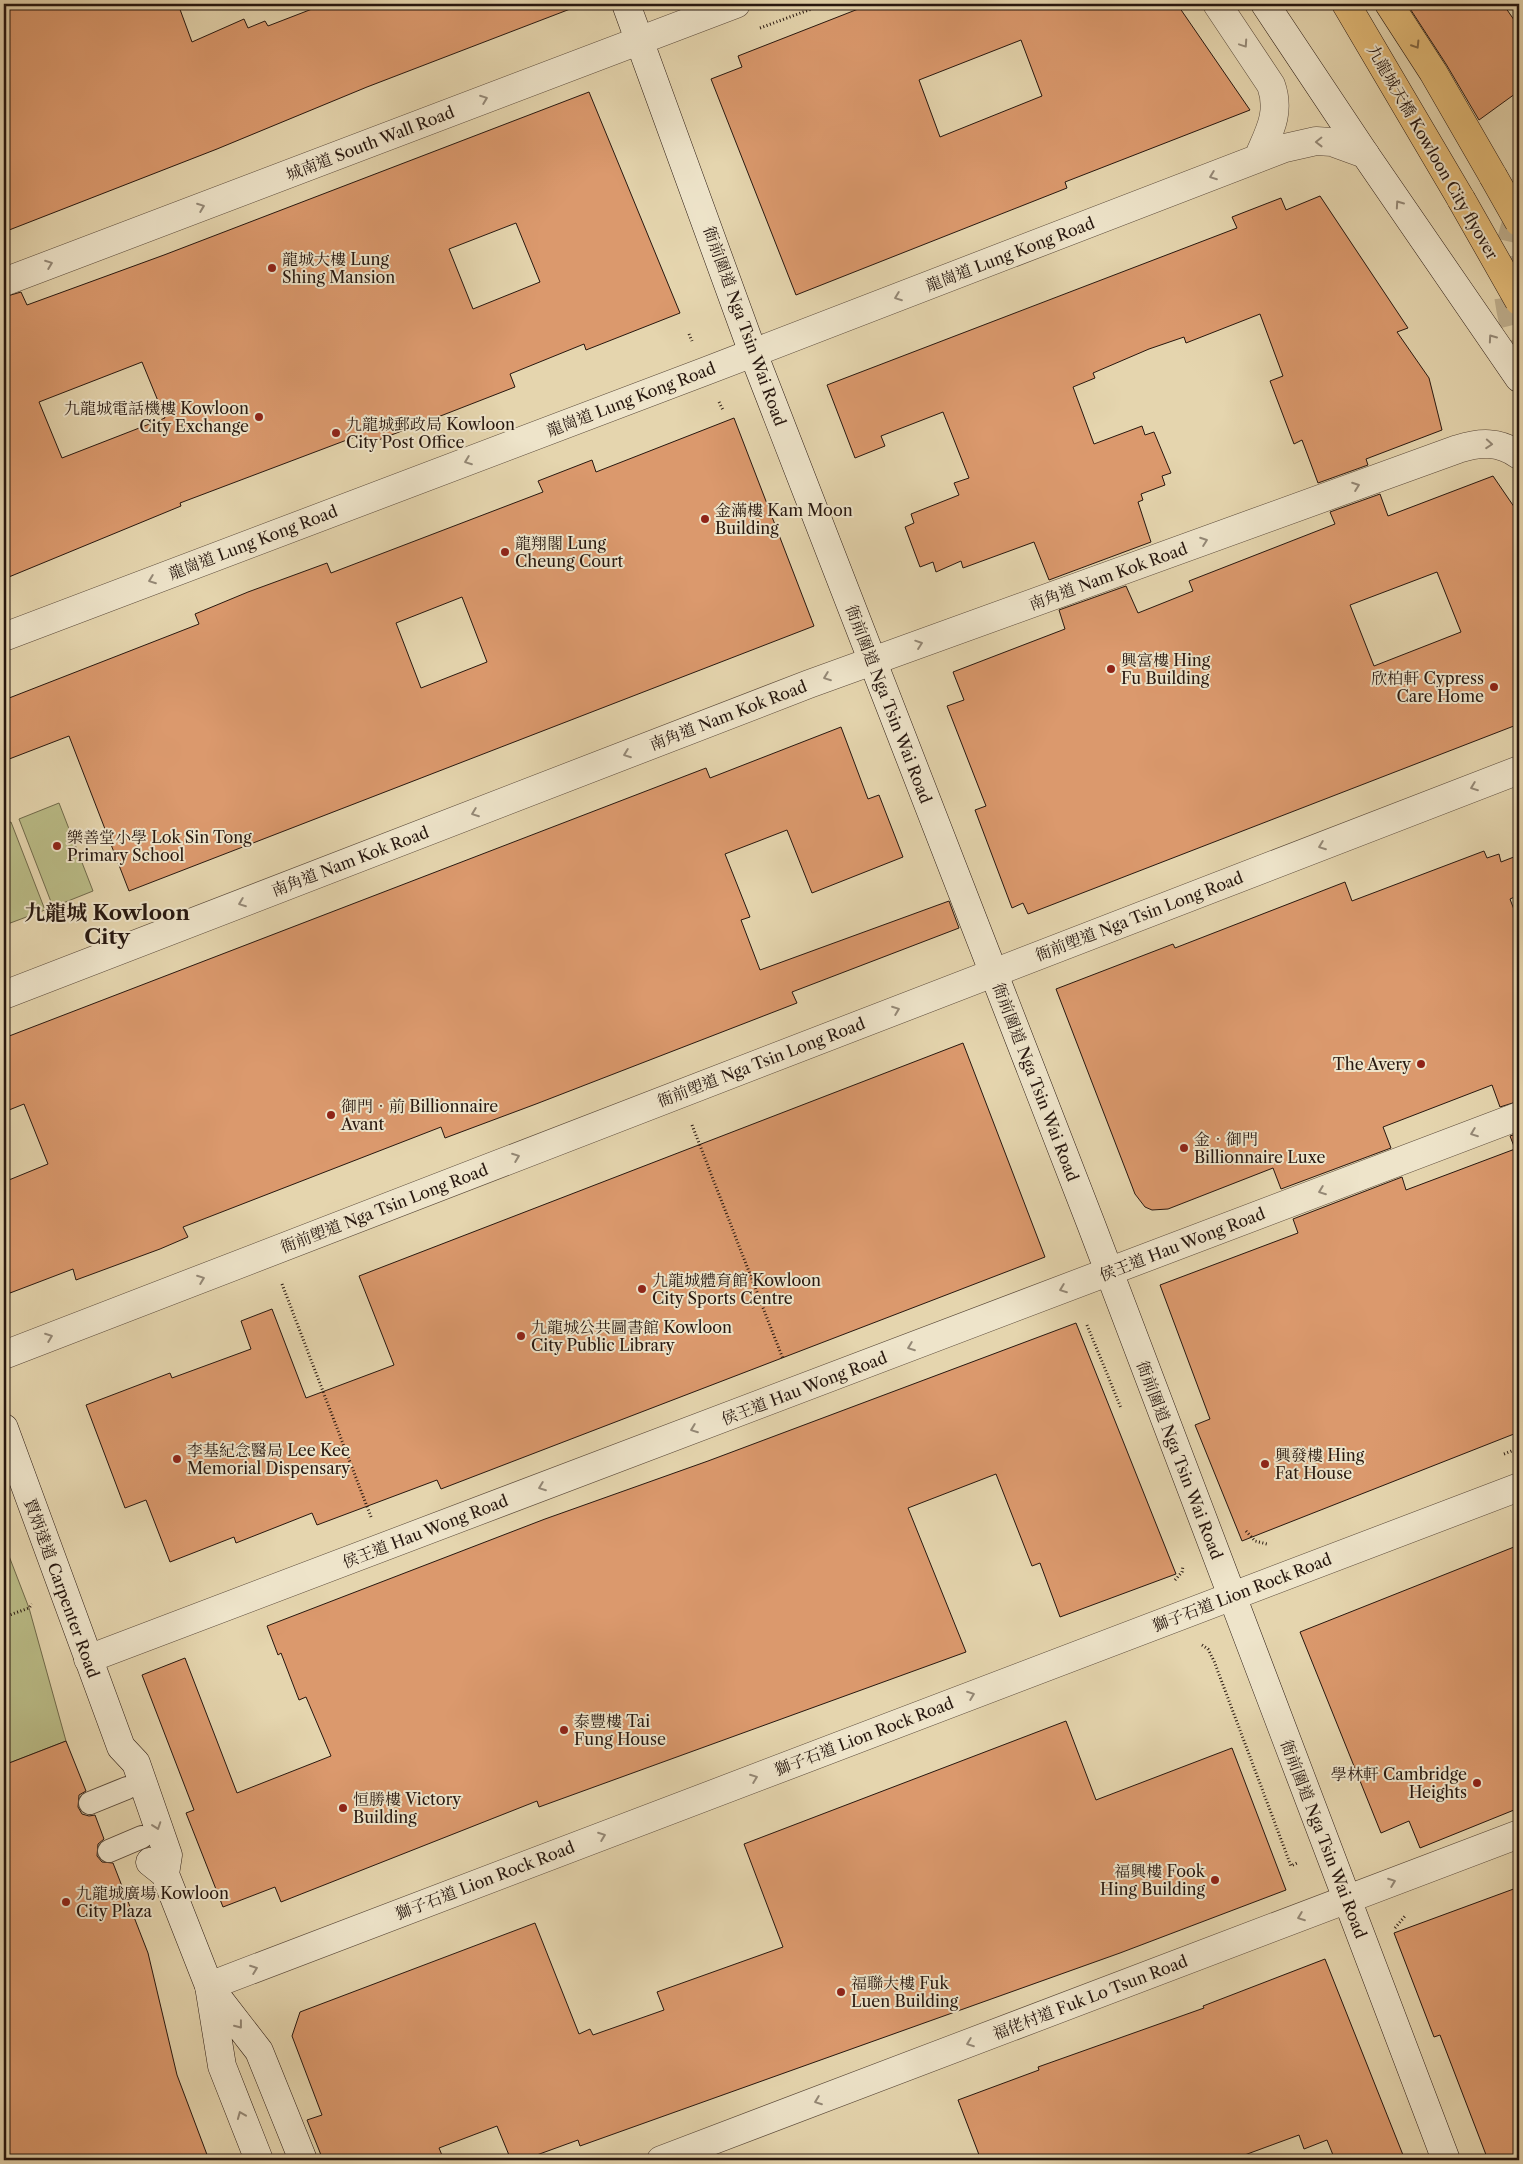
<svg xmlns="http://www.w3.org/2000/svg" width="1523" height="2164" font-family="'Libre Caslon Text','Noto Serif TC',serif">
  <rect width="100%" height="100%" fill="#e5d5ae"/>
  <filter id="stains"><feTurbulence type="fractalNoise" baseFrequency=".004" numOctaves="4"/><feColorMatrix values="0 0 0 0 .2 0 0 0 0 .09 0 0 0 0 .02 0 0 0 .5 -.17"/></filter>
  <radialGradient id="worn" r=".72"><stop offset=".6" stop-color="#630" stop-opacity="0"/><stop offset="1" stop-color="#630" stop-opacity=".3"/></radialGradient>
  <!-- green -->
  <path fill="#babc87" stroke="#706a4b" d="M59,803L93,891L53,907L19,819Z
    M11,822L45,910L5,925L4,824Z
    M4,1543L29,1608L66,1741L4,1765Z"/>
  <!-- building -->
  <path fill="#db996d" stroke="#27170f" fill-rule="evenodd" d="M4,4H178L192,42L244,19L248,28L265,21L268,26L325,4H577L578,6L367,87L217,149L4,232Z
    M871,4H1177L1250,110L1065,182L1067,188L796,295L711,79L742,67L738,56ZM1021,40L1042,96L940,137L919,80Z
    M1407,4H1503L1519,27V91L1479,120L1446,64Z
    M589,92L680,313L586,350L584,344L510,374L515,387L443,415L363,446L360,435L180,503L181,506L4,579V297L21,292L27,305L164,255ZM516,223L540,282L473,309L449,249ZM142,362L165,418L62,458L39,402Z
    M1320,196L1408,328L1397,332L1429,378L1442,430L1366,459L1368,465L1318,483L1302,440L1294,444L1270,381L1283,376L1260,314L1186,343L1184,337L1149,349L1093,373L1095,378L1073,387L1094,444L1142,426L1145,435L1154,432L1171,473L1162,476L1165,485L1141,494L1143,500L1138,502L1151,542L1049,580L1034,542L963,568L961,561L936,572L933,562L920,567L905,527L914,523L911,514L959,495L954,483L969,478L943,412L881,436L885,446L855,458L827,385L1237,228L1232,217L1281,198L1286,210Z
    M734,418L814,626L129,891L69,736L4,761V700L199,624L195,614L248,592L327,563L331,573L543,492L538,481L592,460L596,472ZM462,597L487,662L421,688L396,623Z
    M1493,476L1519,514V724L1028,914L1023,903L1012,908L975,810L986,806L947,706L964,700L953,672L1065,629L1059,610L1126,586L1138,613L1193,591L1189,581L1335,524L1330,512L1380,494L1388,516ZM1437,572L1461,632L1374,666L1350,605Z
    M841,727L868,799L879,795L903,857L812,893L787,830L725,854L750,917L741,920L760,970L949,901L959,928L792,992L797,1003L536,1104L445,1138L441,1127L183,1227L188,1237L160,1249L76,1280L73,1269L10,1293L4,1277V1182L48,1164L24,1104L4,1112V1038L706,768L710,778Z
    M1484,851L1487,858L1499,854L1501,862L1519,855V895L1510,899L1519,923V1101L1500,1107L1492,1085L1383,1127L1391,1148L1281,1189L1273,1168L1168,1209L1152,1210L1145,1207L1135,1194L1056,989L1173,944L1175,948L1345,882L1352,901Z
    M963,1043L1045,1257L441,1489L437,1480L317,1525L312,1513L236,1543L234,1537L170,1562L146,1500L125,1508L86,1405L170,1373L172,1378L251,1349L241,1321L272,1309L306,1398L394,1365L359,1276Z
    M1519,1133V1432L1242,1541L1195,1425L1210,1419L1160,1285L1298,1233L1293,1219L1402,1177L1406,1190L1515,1149L1510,1136Z
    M1076,1323L1176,1574L1060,1617L1040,1563L1032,1566L996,1474L908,1508L966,1652L539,1807L537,1801L281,1902L275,1887L223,1907L186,1813L194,1810L142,1675L185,1658L237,1793L331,1756L306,1697L299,1700L281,1653L278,1655L267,1626L545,1519L708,1461Z
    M1519,1545V1808L1420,1848L1409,1821L1381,1833L1300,1632Z
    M1066,1721L1096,1800L1232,1748L1286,1890L1120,1953L580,2146L578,2140L523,2160H511L497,2126L439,2148L444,2160H323L307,2120L322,2115L292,2036L300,2012L535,1923L579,2034L590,2029L593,2035L664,2010L657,1992L783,1947L744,1844Z
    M66,1741L86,1791L79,1795L78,1807L82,1814L89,1816L95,1815L104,1839L98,1844L97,1856L102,1862L113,1863L148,1953L177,2075L209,2160H4V1765Z
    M1519,1887V2160H1488L1440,2035L1434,2037L1394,1933Z
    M1325,1959L1405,2160H1335L1327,2140L1304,2149L1299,2135L1231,2160H981L958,2100L1039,2070L1038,2067L1204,2008L1203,2006Z"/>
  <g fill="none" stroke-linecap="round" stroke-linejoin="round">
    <!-- secondary-tunnel -->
    <path stroke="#bfaf8e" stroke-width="28" stroke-dasharray="28 14" stroke-linecap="butt" d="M1519,215C1501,262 1505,297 1519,344"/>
    <!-- lane casing -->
    <g stroke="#564637" stroke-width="24">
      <path id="lane" d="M90,1803L127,1788
        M109,1851L142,1837"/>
    </g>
    <!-- street casing -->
    <g stroke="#564637" stroke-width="29">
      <path id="street" d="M1217,4L1271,85C1281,113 1269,132 1258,158
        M4,282L736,4
        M4,637L706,371L1285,148L1316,141L1332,142L1365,154
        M4,995L809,684L1458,449C1480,442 1499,441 1519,455
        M4,1355L1519,770
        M88,1659L1519,1116
        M209,1986L1519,1487
        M661,2160L1519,1834"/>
    </g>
    <!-- secondary casing -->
    <g stroke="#27170f" stroke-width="29">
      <path id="secondary" d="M626,4L753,353L1091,1224L1446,2160
        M1265,4L1365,154L1519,378
        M4,1428L121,1747L136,1763L168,1855L165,1874
        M150,1862L165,1874L209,1986L222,2066L259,2160
        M211,1989L259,2051L303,2160"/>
    </g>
    <!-- primary casing -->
    <g stroke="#27170f" stroke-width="29">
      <path id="primary" d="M1346,4L1461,199
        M1389,4L1433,72L1493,176"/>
    </g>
    <!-- path -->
    <path stroke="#27170f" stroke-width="3" stroke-dasharray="1 2.5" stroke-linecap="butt" d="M760,28L825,4
      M689,334L692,341
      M719,402L723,410
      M692,1125L783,1359
      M282,1284L371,1517
      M1087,1325L1121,1408
      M1504,1454L1519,1448
      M1246,1531L1255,1541L1267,1544
      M1175,1580L1182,1572L1183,1566
      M4,1617L29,1608L32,1604
      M1202,1645L1208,1649L1214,1661L1291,1866L1297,1863
      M1395,1928L1405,1916"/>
    <!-- lane -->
    <use href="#lane" stroke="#eee4ca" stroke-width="22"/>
    <!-- street -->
    <use href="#street" stroke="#eee4ca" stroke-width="28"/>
    <!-- secondary -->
    <use href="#secondary" stroke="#eee4ca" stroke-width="28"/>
    <!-- primary -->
    <use href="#primary" stroke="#e2ba77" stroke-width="28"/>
    <!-- primary-bridge casing -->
    <g stroke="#27170f" stroke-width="29" stroke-linecap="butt">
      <path id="primary-bridge" d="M1493,176L1519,222
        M1461,199L1519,301"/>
    </g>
    <!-- primary-bridge -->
    <use href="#primary-bridge" stroke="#e2ba77" stroke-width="28"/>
  </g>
  <!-- one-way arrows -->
  <defs><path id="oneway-chevron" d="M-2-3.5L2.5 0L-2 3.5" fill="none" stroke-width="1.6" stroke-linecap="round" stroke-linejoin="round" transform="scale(1.25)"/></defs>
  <g stroke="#948876">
    <use href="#oneway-chevron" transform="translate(1244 44) rotate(56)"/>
    <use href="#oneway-chevron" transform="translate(484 99) rotate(-21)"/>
    <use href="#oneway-chevron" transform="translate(1319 142) rotate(179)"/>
    <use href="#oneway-chevron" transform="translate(1213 176) rotate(159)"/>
    <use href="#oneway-chevron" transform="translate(1399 204) rotate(-125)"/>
    <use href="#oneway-chevron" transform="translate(201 207) rotate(-21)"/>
    <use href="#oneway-chevron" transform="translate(49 264) rotate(-21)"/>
    <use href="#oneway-chevron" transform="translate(898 297) rotate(159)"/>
    <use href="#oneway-chevron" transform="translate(1492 338) rotate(-125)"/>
    <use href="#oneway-chevron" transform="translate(1489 444) rotate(4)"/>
    <use href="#oneway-chevron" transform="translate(468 461) rotate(159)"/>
    <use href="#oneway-chevron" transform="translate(1356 486) rotate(-20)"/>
    <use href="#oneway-chevron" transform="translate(1204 541) rotate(-20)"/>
    <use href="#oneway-chevron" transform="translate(152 580) rotate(159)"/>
    <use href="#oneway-chevron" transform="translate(919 644) rotate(-19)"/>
    <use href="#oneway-chevron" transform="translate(827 677) rotate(159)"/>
    <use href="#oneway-chevron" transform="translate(627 754) rotate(159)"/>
    <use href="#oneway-chevron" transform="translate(1474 787) rotate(159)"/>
    <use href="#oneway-chevron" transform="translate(475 813) rotate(159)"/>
    <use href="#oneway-chevron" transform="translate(1322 846) rotate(159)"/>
    <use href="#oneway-chevron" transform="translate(242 903) rotate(159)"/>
    <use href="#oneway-chevron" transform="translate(896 1010) rotate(-21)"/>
    <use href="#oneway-chevron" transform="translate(1474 1133) rotate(159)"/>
    <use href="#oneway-chevron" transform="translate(516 1157) rotate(-21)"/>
    <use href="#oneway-chevron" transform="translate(1322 1191) rotate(159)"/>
    <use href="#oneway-chevron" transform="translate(201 1279) rotate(-21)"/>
    <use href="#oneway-chevron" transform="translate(1063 1289) rotate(159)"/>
    <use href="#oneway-chevron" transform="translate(49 1337) rotate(-21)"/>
    <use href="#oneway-chevron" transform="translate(911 1347) rotate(159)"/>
    <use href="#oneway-chevron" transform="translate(694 1429) rotate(159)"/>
    <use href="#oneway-chevron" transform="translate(542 1487) rotate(159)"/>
    <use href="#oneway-chevron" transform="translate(971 1695) rotate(-21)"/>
    <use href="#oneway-chevron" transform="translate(754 1778) rotate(-21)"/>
    <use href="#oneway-chevron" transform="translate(157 1826) rotate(71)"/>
    <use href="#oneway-chevron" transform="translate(602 1836) rotate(-21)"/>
    <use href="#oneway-chevron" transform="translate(1392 1882) rotate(-21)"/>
    <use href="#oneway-chevron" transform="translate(1301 1917) rotate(159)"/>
    <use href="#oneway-chevron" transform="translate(254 1969) rotate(-21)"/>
    <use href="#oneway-chevron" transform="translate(239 2025) rotate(52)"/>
    <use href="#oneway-chevron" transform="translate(970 2043) rotate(159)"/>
    <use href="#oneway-chevron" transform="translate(818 2101) rotate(159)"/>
    <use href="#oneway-chevron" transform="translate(241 2115) rotate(-112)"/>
  </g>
  <use stroke="#846843" href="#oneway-chevron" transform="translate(1416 45) rotate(58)"/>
  <!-- markers -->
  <g fill="#8f2418" stroke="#eee4ca" stroke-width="2">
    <circle cx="272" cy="268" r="5"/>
    <circle cx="259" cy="417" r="5"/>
    <circle cx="336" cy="433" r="5"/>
    <circle cx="705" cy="519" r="5"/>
    <circle cx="505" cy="552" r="5"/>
    <circle cx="1111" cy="669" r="5"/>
    <circle cx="1494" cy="687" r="5"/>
    <circle cx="57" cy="846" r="5"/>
    <circle cx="1421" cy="1064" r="5"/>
    <circle cx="331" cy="1115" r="5"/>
    <circle cx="1184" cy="1148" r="5"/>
    <circle cx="642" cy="1289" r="5"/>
    <circle cx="521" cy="1336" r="5"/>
    <circle cx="177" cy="1459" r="5"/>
    <circle cx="1265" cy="1464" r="5"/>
    <circle cx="564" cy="1730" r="5"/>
    <circle cx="1477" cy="1783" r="5"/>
    <circle cx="343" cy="1808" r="5"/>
    <circle cx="1215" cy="1880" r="5"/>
    <circle cx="66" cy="1902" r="5"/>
    <circle cx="841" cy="1992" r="5"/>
  </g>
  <g text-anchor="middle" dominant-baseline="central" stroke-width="4" stroke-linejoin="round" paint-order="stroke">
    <!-- street labels -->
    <g font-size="16" fill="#27170f" stroke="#eee4ca">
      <text transform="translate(370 143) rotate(-21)">城南道 South Wall Road</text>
      <text transform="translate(1433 152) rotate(60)">九龍城天橋 Kowloon City flyover</text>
      <text transform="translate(1010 254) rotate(-21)">龍崗道 Lung Kong Road</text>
      <text transform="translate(745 326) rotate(70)">衙前圍道 Nga Tsin Wai Road</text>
      <text transform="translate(631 399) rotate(-21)">龍崗道 Lung Kong Road</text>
      <text transform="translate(253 542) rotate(-21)">龍崗道 Lung Kong Road</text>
      <text transform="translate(1108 576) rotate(-20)">南角道 Nam Kok Road</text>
      <text transform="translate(889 704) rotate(69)">衙前圍道 Nga Tsin Wai Road</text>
      <text transform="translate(728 715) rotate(-21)">南角道 Nam Kok Road</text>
      <text transform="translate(350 861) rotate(-21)">南角道 Nam Kok Road</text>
      <text transform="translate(1139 916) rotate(-21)">衙前塱道 Nga Tsin Long Road</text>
      <text transform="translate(761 1062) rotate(-21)">衙前塱道 Nga Tsin Long Road</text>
      <text transform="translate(1036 1082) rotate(69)">衙前圍道 Nga Tsin Wai Road</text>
      <text transform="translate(384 1208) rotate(-21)">衙前塱道 Nga Tsin Long Road</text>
      <text transform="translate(1182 1244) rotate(-21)">侯王道 Hau Wong Road</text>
      <text transform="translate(804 1388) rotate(-21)">侯王道 Hau Wong Road</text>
      <text transform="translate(1180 1460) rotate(69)">衙前圍道 Nga Tsin Wai Road</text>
      <text transform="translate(425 1531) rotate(-21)">侯王道 Hau Wong Road</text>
      <text transform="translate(62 1588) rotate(70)">賈炳達道 Carpenter Road</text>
      <text transform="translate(1242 1592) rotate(-21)">獅子石道 Lion Rock Road</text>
      <text transform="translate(864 1736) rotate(-21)">獅子石道 Lion Rock Road</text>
      <text transform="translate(1324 1839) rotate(69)">衙前圍道 Nga Tsin Wai Road</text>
      <text transform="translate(485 1880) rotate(-21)">獅子石道 Lion Rock Road</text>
      <text transform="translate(1090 1997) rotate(-21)">福佬村道 Fuk Lo Tsun Road</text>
    </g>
    <!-- poi labels -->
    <g font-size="16" fill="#27170f" stroke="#eee4ca" text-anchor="start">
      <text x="282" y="259">龍城大樓 Lung<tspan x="282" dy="18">Shing Mansion</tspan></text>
      <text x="249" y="408" text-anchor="end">九龍城電話機樓 Kowloon<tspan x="249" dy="18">City Exchange</tspan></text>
      <text x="346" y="424">九龍城郵政局 Kowloon<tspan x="346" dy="18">City Post Office</tspan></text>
      <text x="715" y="510">金滿樓 Kam Moon<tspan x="715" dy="18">Building</tspan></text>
      <text x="515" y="543">龍翔閣 Lung<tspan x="515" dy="18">Cheung Court</tspan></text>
      <text x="1121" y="660">興富樓 Hing<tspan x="1121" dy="18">Fu Building</tspan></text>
      <text x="1484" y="678" text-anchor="end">欣柏軒 Cypress<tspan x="1484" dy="18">Care Home</tspan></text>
      <text x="67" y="837">樂善堂小學 Lok Sin Tong<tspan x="67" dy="18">Primary School</tspan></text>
      <text x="1411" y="1064" text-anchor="end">The Avery</text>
      <text x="341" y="1106">御門．前 Billionnaire<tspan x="341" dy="18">Avant</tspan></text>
      <text x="1194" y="1139">金．御門<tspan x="1194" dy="18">Billionnaire Luxe</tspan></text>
      <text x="652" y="1280">九龍城體育館 Kowloon<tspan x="652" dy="18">City Sports Centre</tspan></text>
      <text x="531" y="1327">九龍城公共圖書館 Kowloon<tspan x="531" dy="18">City Public Library</tspan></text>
      <text x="187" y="1450">李基紀念醫局 Lee Kee<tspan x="187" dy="18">Memorial Dispensary</tspan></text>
      <text x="1275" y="1455">興發樓 Hing<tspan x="1275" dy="18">Fat House</tspan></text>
      <text x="574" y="1721">泰豐樓 Tai<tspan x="574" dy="18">Fung House</tspan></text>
      <text x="1467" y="1774" text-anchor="end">學林軒 Cambridge<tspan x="1467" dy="18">Heights</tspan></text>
      <text x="353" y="1799">恒勝樓 Victory<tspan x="353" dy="18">Building</tspan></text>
      <text x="1205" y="1871" text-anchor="end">福興樓 Fook<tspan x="1205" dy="18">Hing Building</tspan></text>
      <text x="76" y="1893">九龍城廣場 Kowloon<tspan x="76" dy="18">City Plaza</tspan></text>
      <text x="851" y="1983">福聯大樓 Fuk<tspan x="851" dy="18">Luen Building</tspan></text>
    </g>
    <!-- district labels -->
    <g font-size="21" font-weight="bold" fill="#27170f" stroke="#eee4ca">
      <text x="107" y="912">九龍城 Kowloon<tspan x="107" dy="24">City</tspan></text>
    </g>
  </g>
  <!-- margin -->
  <rect width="1523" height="2164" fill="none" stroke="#e5d5ae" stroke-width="20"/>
  <rect x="5" y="5" width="1513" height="2154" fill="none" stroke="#27170f" stroke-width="2.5"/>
  <rect x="10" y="10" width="1503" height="2144" fill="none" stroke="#27170f"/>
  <rect width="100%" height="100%" filter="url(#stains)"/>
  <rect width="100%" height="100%" fill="url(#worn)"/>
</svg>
